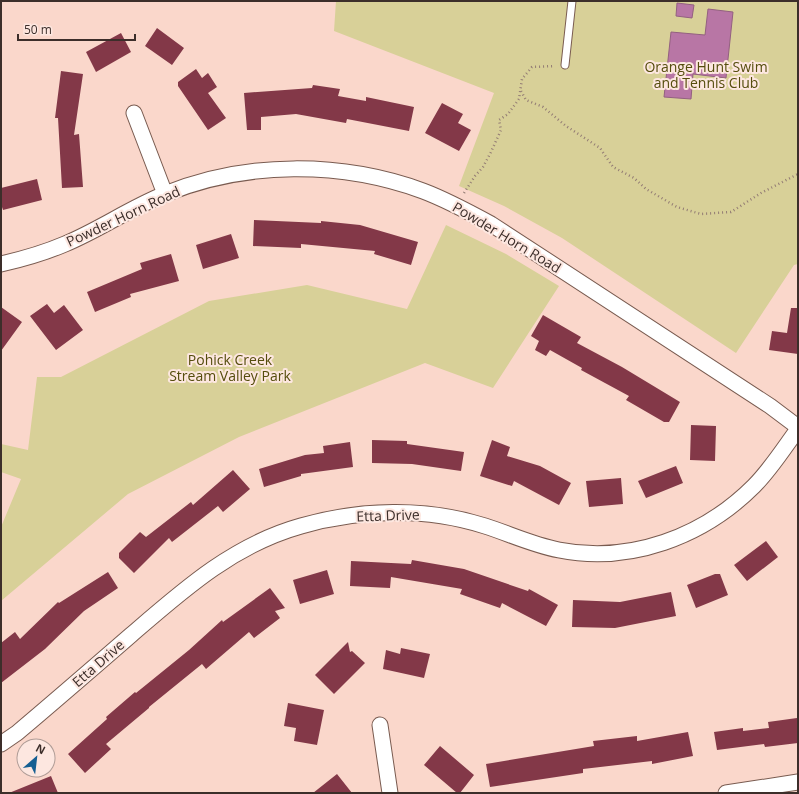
<svg xmlns="http://www.w3.org/2000/svg" width="799" height="794" font-family="'Open Sans',sans-serif">
  <rect width="100%" height="100%" fill="#fad7cb"/>
  <!-- green -->
  <path fill="#d8d098" d="M336,1H798V264L794,265L736,353L562,238L504,206L459,186L494,93L334,31Z
    M446,225L506,254L559,286L493,388L425,363L239,437L128,494L1,601V527L21,479L1,472V444L28,450L37,377H61L209,301L307,285L407,309Z"/>
  <!-- water -->
  <path fill="#b876a5" stroke="#936080" d="M677,3L694,5L692,18L676,16Z
    M708,9L733,12L726,78L693,74L691,99L664,97L671,32L705,35Z"/>
  <!-- building -->
  <path fill="#833848" d="M157,28L184,48L172,65L145,46Z
    M121,33L131,52L96,72L86,52Z
    M196,69L202,78L208,73L217,87L208,93L226,118L208,130L178,86V82Z
    M61,71L83,74L74,135L79,134L83,187L62,188L58,118H55Z
    M313,85L340,89L338,96L366,101V97L414,107L409,131L347,119L346,123L296,114L261,117V130H247L244,93L312,88Z
    M442,103L463,114L458,123L471,130L459,151L425,133Z
    M37,179L42,200L3,210L1,204V188Z
    M254,220L321,223V221L360,225L418,242L411,265L374,254L375,251L301,244V248L253,246Z
    M231,234L239,258L203,269L196,245Z
    M171,254L179,281L130,294L131,297L95,312L87,292L142,269L140,263Z
    M47,304L54,313L64,305L83,330L56,350L30,316Z
    M1,307L22,322L1,351Z
    M791,308H798V354L769,350L772,331L787,333Z
    M543,315L581,337L577,343L622,367L680,402L669,422H664L626,400L629,396L581,370L582,368L550,350L546,356L535,350L539,341L531,336Z
    M691,425L716,426L715,461L690,460Z
    M372,440L407,441V444L464,452L461,471L412,464L372,463Z
    M492,440L510,447L507,456L540,466L571,483L559,505L514,481L512,486L480,476Z
    M350,442L353,467L301,474V476L264,487L259,469L305,455L324,453L323,446Z
    M676,466L683,483L646,498L638,481Z
    M233,470L250,489L223,512L218,506L172,542L169,538L134,573L119,558V553L140,532L146,537L191,502L193,505Z
    M621,478L623,504L589,507L586,481Z
    M766,541L778,557L747,581L734,565Z
    M412,560L464,569L528,591L529,589L558,605L546,626L502,603L500,608L460,594L462,589L391,577L390,588L350,586L351,561L411,564Z
    M327,570L334,594L300,604L293,580Z
    M108,572L118,588L84,611L45,649L1,683V643L15,632L20,639L58,602L59,603Z
    M715,574H720L728,595L696,608L687,585Z
    M270,588L285,608L275,611L280,618L254,638L249,632L206,669L202,664L149,707V708L106,744L111,749L85,773L68,754L107,719L106,717L135,692L136,693L189,650L222,620L223,622Z
    M671,592L676,616L615,628L572,627L573,600L620,602Z
    M348,642L350,652L352,651L365,663L334,694L315,675Z
    M401,648L430,654L424,678L383,669L386,650L400,654Z
    M288,703L324,710L317,745L294,741L296,728L284,726Z
    M797,718L798,743L765,747L764,744L717,750L714,732L743,728V731L769,728L768,722Z
    M688,732L693,756L652,764V761L583,769V773L490,787L486,764L594,746L593,741L637,736V741Z
    M440,746L474,775L460,793H457L424,765Z
    M337,774L352,793H313Z
    M51,776L58,793H9Z"/>
  <g fill="none" stroke-linecap="round" stroke-linejoin="round">
    <!-- lane casing -->
    <g stroke="#795b50" stroke-width="9">
      <path id="lane" d="M565,65L572,1"/>
    </g>
    <!-- street casing -->
    <g stroke="#795b50" stroke-width="17">
      <path id="street" d="M134,113L165,194
        M1,264C23,259 44,253 65,244C99,230 130,208 165,194C246,161 341,161 423,191C447,200 469,212 491,224L770,406L798,427
        M380,725L390,793
        M1,744L17,733C55,701 93,668 131,635C183,590 233,545 301,526C360,509 426,507 485,526C510,534 533,545 559,550C630,564 703,537 754,486C771,469 784,448 798,429
        M726,793L798,782"/>
    </g>
    <!-- path -->
    <path stroke="#937c74" stroke-width="2.5" stroke-dasharray="1 3" stroke-linecap="butt" d="M521,91L526,100L543,107L566,126L600,148L613,167L634,178L646,189L677,207L701,214L731,212L761,193L798,174
      M464,193L475,176L483,167L491,152L501,130L499,120L508,114L519,99L522,79L532,67L555,66"/>
    <!-- lane -->
    <use href="#lane" stroke="#fff" stroke-width="7"/>
    <!-- street -->
    <use href="#street" stroke="#fff" stroke-width="15"/>
  </g>
  <g text-anchor="middle" dominant-baseline="central" stroke-width="4" stroke-linejoin="round" paint-order="stroke">
    <!-- park labels -->
    <g font-size="14" fill="#554d0d" stroke="#fde7e0">
      <text x="706" y="66">Orange Hunt Swim<tspan x="706" dy="16">and Tennis Club</tspan></text>
      <text x="230" y="359">Pohick Creek<tspan x="230" dy="16">Stream Valley Park</tspan></text>
    </g>
    <!-- street labels -->
    <g font-size="14" fill="#3c2e2a" stroke="#fde7e0">
      <text transform="translate(123 216) rotate(-25)">Powder Horn Road</text>
      <text transform="translate(507 237) rotate(31)">Powder Horn Road</text>
      <text transform="translate(388 515) rotate(-2)">Etta Drive</text>
      <text transform="translate(98 663) rotate(-41)">Etta Drive</text>
    </g>
  </g>
  <!-- border -->
  <rect width="799" height="794" fill="none" stroke="#3c2e2a" stroke-width="4"/>
  <!-- north arrow -->
  <g transform="translate(36 758) rotate(28)"><circle r="19" fill="#fde7e0" stroke="#b09d97"/>
  <path d="M0-3L7 15L0 10L-7 15Z" fill="#165f92"/>
  <text y="-6" font-size="11" font-weight="bold" text-anchor="middle" fill="#3c2e2a">N</text>
  </g>
  <!-- scale -->
  <path d="M18 34v6h117v-6" fill="none" stroke="#3c2e2a" stroke-width="2"/>
  <text x="24" y="34" font-size="12" fill="#3c2e2a" stroke="#fde7e0" stroke-width="3" paint-order="stroke">50 m</text>
</svg>
